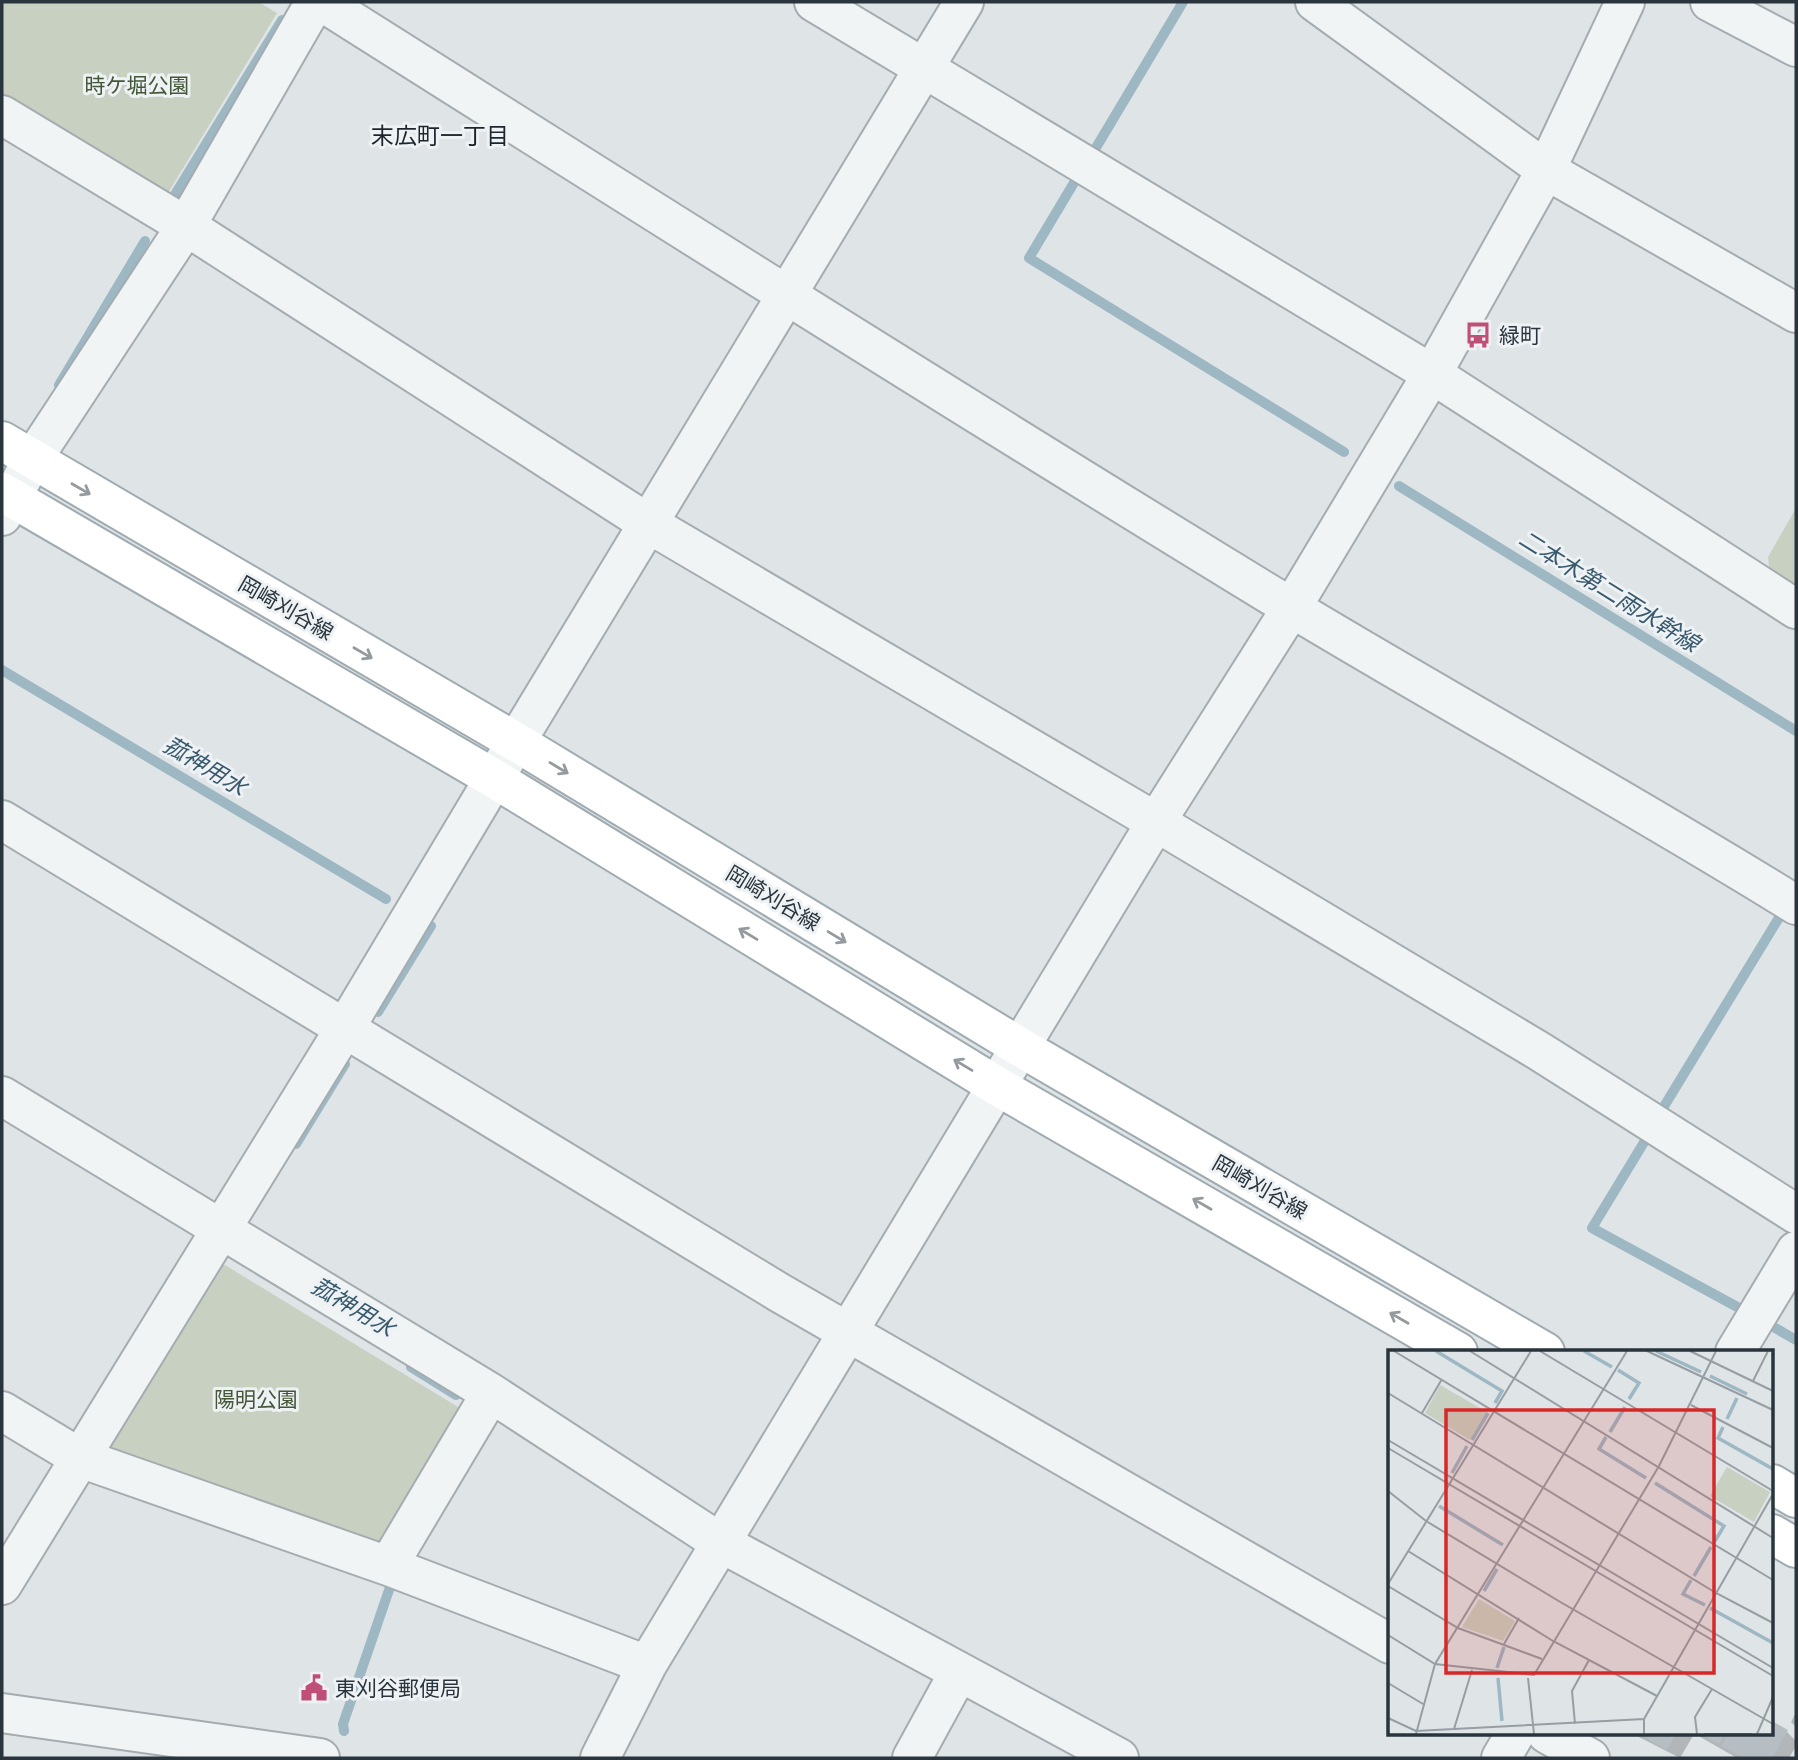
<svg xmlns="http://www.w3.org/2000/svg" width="1798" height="1760" font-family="Montserrat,'Noto Sans JP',sans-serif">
  <rect width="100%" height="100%" fill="#dfe4e7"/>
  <!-- green -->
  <path fill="#c8d0c1" d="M2,2H258L277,13L165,198L2,101Z
    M1796,508V591L1770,574L1768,557Z
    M220,1262L463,1410L381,1547L106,1451Z"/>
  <!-- shadow -->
  <path fill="#0003" d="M1796,1712V1727L1791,1722Z
    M1772,1723L1787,1732L1796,1741V1746L1789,1758H1737L1695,1734H1772Z
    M1633,1734H1694L1680,1758Z"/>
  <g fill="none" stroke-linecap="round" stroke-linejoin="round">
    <!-- stream -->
    <path stroke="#9db7c3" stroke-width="10" d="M1094,151L1183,2
      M1078,176L1029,258L1344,452
      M171,201L282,20
      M59,385L145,241
      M1399,486L1796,731
      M2,670L386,899
      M378,1012L431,926
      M1660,1113L1780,916
      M1646,1139L1592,1228L1741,1309
      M296,1144L345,1064
      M1770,1325L1796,1340
      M411,1367L456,1395
      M344,1731L343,1724L390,1587"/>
  </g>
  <!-- building -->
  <path fill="#b7bec3" d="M1772,1721L1788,1730L1772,1758H1743L1721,1746L1728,1734H1772Z
    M1639,1734H1676L1667,1750Z
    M1700,1734H1725L1719,1744Z"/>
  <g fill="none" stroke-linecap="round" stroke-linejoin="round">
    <!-- minor casing -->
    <g stroke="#a5acb0" stroke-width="42">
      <path id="minor" d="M322,2C643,205 963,407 1287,605C1456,707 1629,801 1796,905
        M814,2L1432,374L1796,609
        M1315,2L1546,170L1796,313
        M1710,2L1796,47
        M2,115L186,226L649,524L1156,822L1539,1051L1796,1214
        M2,516L32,460L186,226L315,2
        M2,820L780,1293L1390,1644
        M2,1096L491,1393L721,1543L1119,1758
        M1735,1352L1796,1251
        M2,1411L80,1458L388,1566L647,1665
        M388,1566L491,1393
        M2,1585L345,1028L525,727L964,2
        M2,1713L320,1758
        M1547,1734L1590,1758
        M600,1758L647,1665L1156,822L1292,607L1432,374L1546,170L1625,2
        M912,1758L959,1672
        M1501,1758L1515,1734"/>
    </g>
    <!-- major casing -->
    <g stroke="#9faab1" stroke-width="42">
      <path id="major" d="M2,441L516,742L1020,1047L1545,1352
        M2,492L495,779L997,1086L1458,1352
        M1772,1484L1796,1498
        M1772,1534L1796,1548"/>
    </g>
    <!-- minor -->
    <use href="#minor" stroke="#f1f4f5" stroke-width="38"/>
    <!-- major -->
    <use href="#major" stroke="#fff" stroke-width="38"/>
  </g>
  <!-- one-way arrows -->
  <defs><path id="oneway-shaft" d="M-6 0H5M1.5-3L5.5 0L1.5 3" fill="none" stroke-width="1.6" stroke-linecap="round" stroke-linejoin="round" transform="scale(1.75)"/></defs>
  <g stroke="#949a9e">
    <use href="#oneway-shaft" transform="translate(81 489) rotate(30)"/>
    <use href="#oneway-shaft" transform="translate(363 653) rotate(30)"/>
    <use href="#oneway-shaft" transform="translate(559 768) rotate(31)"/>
    <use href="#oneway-shaft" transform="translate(748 934) rotate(-149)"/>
    <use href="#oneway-shaft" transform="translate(837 937) rotate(31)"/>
    <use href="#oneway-shaft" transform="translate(963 1065) rotate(-149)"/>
    <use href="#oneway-shaft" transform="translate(1202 1204) rotate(-150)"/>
    <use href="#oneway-shaft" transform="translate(1399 1318) rotate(-150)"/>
  </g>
  <!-- icons -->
  <defs>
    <g id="bus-bare" transform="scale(2.1)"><path d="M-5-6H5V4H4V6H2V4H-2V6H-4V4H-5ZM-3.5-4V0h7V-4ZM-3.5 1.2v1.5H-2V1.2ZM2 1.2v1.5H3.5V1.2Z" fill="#c04f77" stroke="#eef2f5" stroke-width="2.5" paint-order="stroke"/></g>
    <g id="civic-bare" transform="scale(2.1)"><path d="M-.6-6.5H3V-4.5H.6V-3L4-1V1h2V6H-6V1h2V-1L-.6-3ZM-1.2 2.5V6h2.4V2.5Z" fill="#c04f77" stroke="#eef2f5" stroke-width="2.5" paint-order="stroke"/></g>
  </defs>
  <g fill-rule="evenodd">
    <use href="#bus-bare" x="1478" y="335"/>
    <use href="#civic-bare" x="314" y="1688"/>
  </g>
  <g text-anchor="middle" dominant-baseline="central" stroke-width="6" stroke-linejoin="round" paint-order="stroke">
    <!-- park labels -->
    <g font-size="21" fill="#445738" stroke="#eef2f5">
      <text x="137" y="85">時ケ堀公園</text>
      <text x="256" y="1399">陽明公園</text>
    </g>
    <!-- poi labels -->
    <g font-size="21" fill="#29343c" stroke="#eef2f5" text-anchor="start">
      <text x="1499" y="335">緑町</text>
      <text x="335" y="1688">東刈谷郵便局</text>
    </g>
    <!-- street labels -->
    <g font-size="21" fill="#29343c" stroke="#eef2f5">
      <text transform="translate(286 608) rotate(30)">岡崎刈谷線</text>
      <text transform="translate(773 898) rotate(31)">岡崎刈谷線</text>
      <text transform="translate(1260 1187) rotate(30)">岡崎刈谷線</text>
    </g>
    <!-- neighbourhood labels -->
    <g font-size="23" fill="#1c252d" stroke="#eef2f5">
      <text x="440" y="136">末広町一丁目</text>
    </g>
    <!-- water labels -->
    <g font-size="23" font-style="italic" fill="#38596c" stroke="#eef2f5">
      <text transform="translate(1609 591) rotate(32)">二本木第二雨水幹線</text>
      <text transform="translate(205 766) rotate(31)">菰神用水</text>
      <text transform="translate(353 1307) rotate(31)">菰神用水</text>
    </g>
  </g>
  <!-- overview -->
  <g transform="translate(1388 1350)">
    <rect width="385" height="385" fill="#dfe4e7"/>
    <path d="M52,35L99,62L82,90L37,63ZM339,117L382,142L366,172L322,146ZM91,249L127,271L115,291L74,277Z" fill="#c8d0c1"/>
    <path fill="none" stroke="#9db7c3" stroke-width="3.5" d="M48,1L114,41L107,53M196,1L224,17M268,1L313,22M230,20L251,33L241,49M322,26L359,44M339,69L349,48M335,77L330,88L385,119M222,82L237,57M218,87L211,99L258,128M84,90L100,63M64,123L79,96M267,133L336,176L327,191M51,156L115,195M306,226L323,197M303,230L295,244L317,255M96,241L109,219M322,258L385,293M109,318L116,297M110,328L114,371"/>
    <path fill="none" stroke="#969ea3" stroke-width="2" d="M6,1L385,230M82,1L385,188M152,1L385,141M259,1L385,60M302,1L385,41M365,31L380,1M0,43L328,243L385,273M303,55L385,98M34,63L54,29M0,90L385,318M0,98L385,326M0,141L38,171L174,253L385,374M20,201L165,291L269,346M0,234L143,1M0,236L70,278L154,309M0,285L47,314L146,325L271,116L328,1M116,294L131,268M140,328L146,384M0,333L35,354M0,368L28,381L256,369M187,374L184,341L201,310M66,379L84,320M28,384L47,314L239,1M256,384V369L385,144M309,384L307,367L324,339M316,384H364M369,384L385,347"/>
    <path fill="#d62828" fill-opacity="0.15" stroke="#d62828" stroke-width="3.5" d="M58,60H326V323H58Z"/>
    <rect width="385" height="385" fill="none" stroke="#29343c" stroke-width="3.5"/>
  </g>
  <!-- border -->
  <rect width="1798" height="1760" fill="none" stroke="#29343c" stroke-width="7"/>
</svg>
